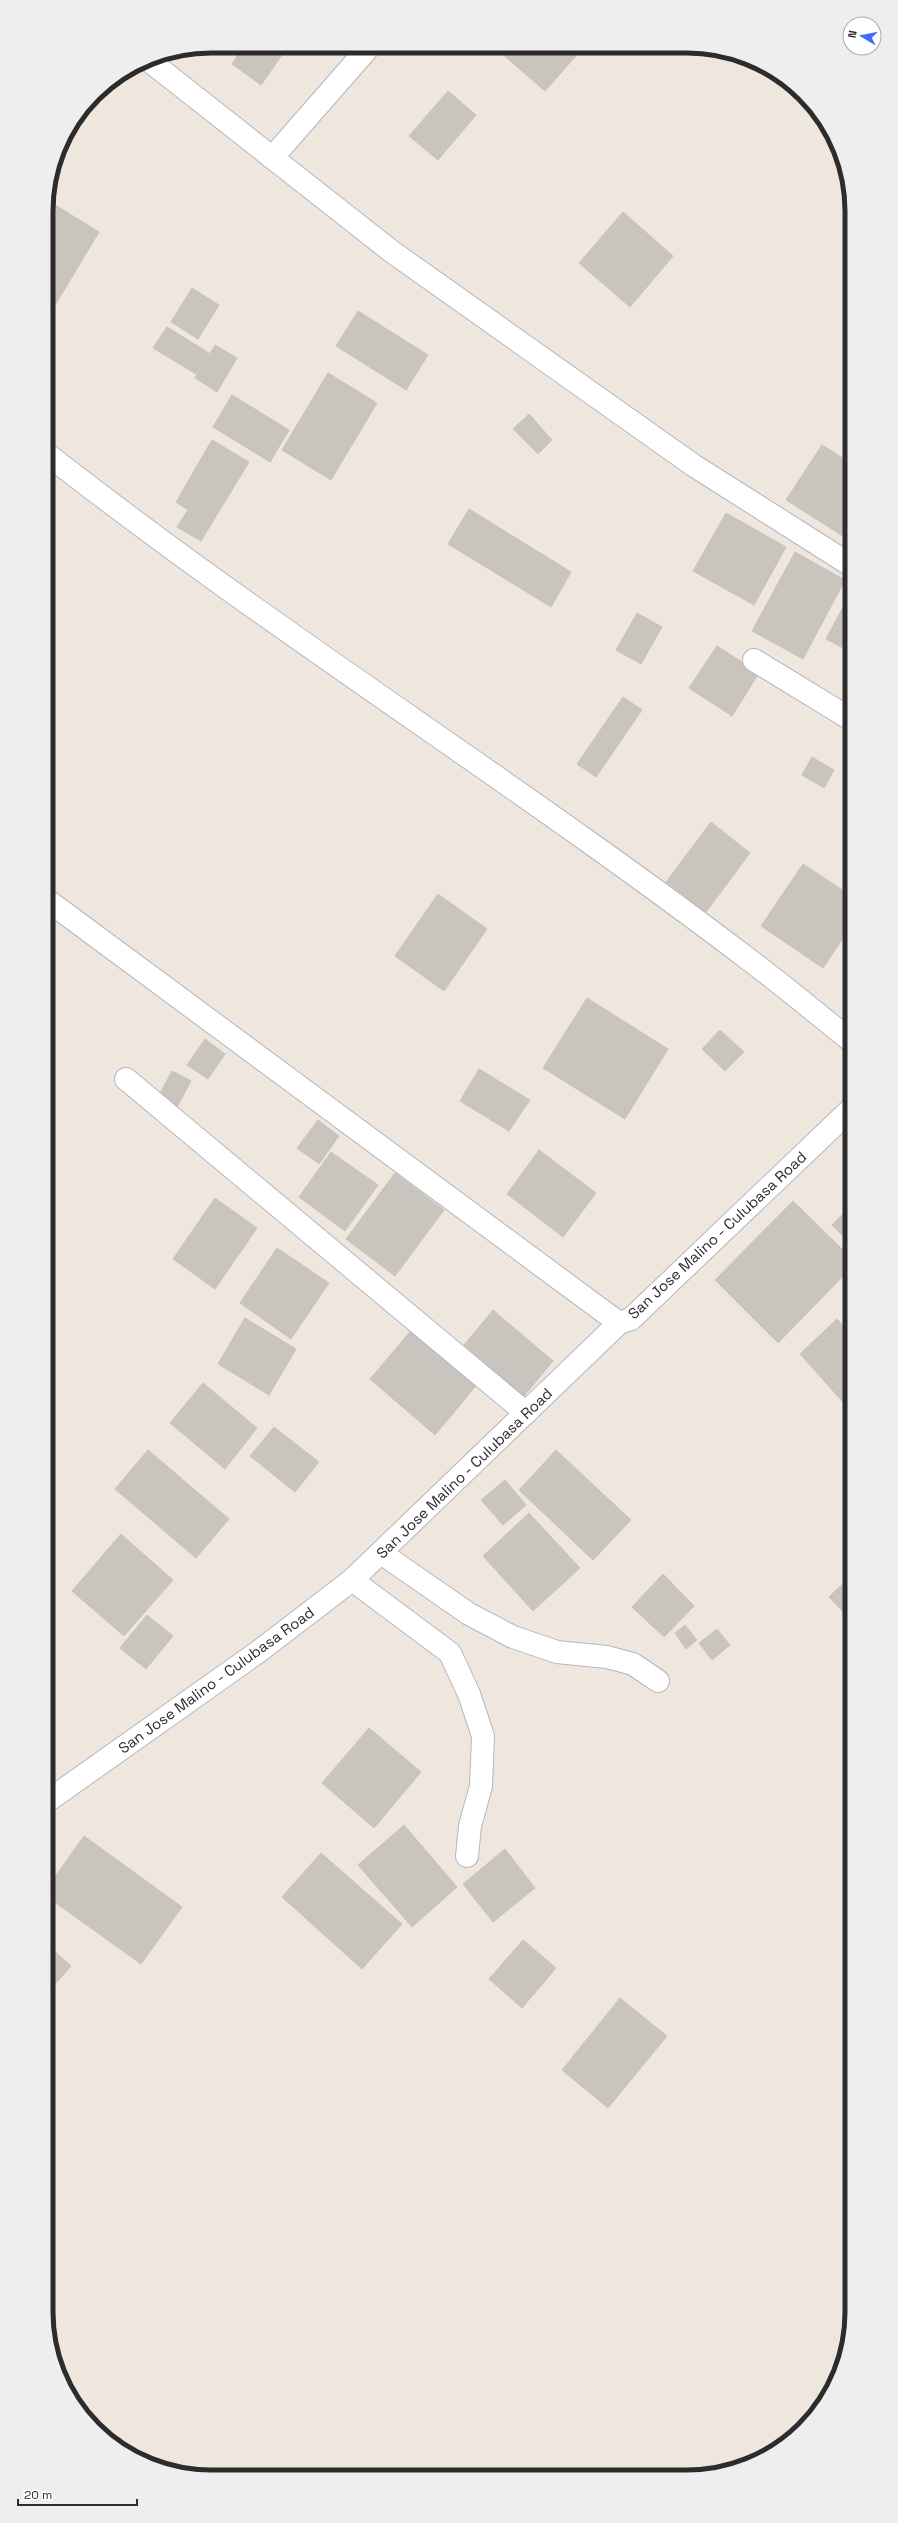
<svg xmlns="http://www.w3.org/2000/svg" width="898" height="2523" font-family="'Space Grotesk',sans-serif">
  <rect width="100%" height="100%" fill="#efe7de"/>
  <!-- building -->
  <path fill="#cac4be" stroke="#cac3b7" d="M244,46H271L282,55L261,85L232,64Z
    M503,48H583L545,91L500,52Z
    M448,91L476,115L438,160L409,136Z
    M47,200L99,232L54,307L47,302Z
    M623,212L673,256L630,307L579,263Z
    M192,288L219,305L198,339L171,322Z
    M358,311L428,355L406,390L336,346Z
    M167,327L209,353L196,374L153,348Z
    M215,345L237,358L217,392L195,378Z
    M328,373L377,403L331,480L282,450Z
    M232,395L289,430L270,462L213,427Z
    M529,414L552,440L538,454L513,429Z
    M212,440L249,462L201,541L177,527L188,510L176,502Z
    M822,445L849,462V540L786,500Z
    M469,509L571,572L551,607L448,544Z
    M726,513L786,547L754,605L693,571Z
    M795,552L845,580L803,659L752,631Z
    M849,596V651L826,639Z
    M637,613L662,627L641,664L616,650Z
    M717,646L759,673L732,716L689,688Z
    M623,697L642,710L596,777L577,764Z
    M812,757L834,770L824,788L802,775Z
    M711,822L750,853L706,912L666,882Z
    M803,864L850,895V928L823,968L761,926Z
    M438,894L487,929L444,991L395,956Z
    M587,998L668,1049L625,1119L543,1068Z
    M720,1030L744,1052L725,1071L702,1049Z
    M205,1039L225,1054L208,1079L187,1065Z
    M479,1069L530,1100L509,1131L460,1101Z
    M172,1071L191,1081L177,1107L158,1097Z
    M318,1120L339,1136L319,1164L297,1148Z
    M539,1150L596,1193L563,1237L507,1194Z
    M331,1152L378,1185L345,1231L299,1197Z
    M395,1173L444,1210L395,1276L346,1239Z
    M215,1198L257,1228L215,1289L173,1259Z
    M793,1201L850,1257V1269L778,1343L715,1280Z
    M850,1207V1243L832,1225Z
    M277,1248L329,1283L291,1339L240,1303Z
    M493,1310L553,1361L524,1396L464,1345Z
    M245,1318L296,1349L269,1395L218,1364Z
    M837,1319L850,1334V1395L843,1402L800,1354Z
    M415,1326L480,1381L435,1435L370,1379Z
    M203,1383L257,1428L225,1469L170,1423Z
    M274,1427L319,1462L295,1492L250,1456Z
    M148,1450L229,1519L196,1558L115,1489Z
    M556,1450L631,1520L593,1560L519,1490Z
    M505,1480L526,1505L503,1525L481,1500Z
    M529,1513L580,1568L533,1611L483,1556Z
    M121,1534L173,1580L124,1636L72,1591Z
    M663,1574L694,1606L664,1637L632,1607Z
    M851,1576V1620L829,1597Z
    M147,1615L173,1636L146,1669L120,1648Z
    M685,1625L697,1640L686,1649L675,1633Z
    M717,1629L730,1645L712,1660L699,1643Z
    M369,1728L421,1772L374,1828L322,1783Z
    M404,1825L457,1887L412,1927L358,1865Z
    M84,1836L182,1907L141,1964L49,1898V1885Z
    M505,1849L535,1888L493,1922L463,1884Z
    M321,1853L402,1924L362,1969L282,1897Z
    M523,1940L556,1968L522,2008L489,1979Z
    M49,1946L71,1966L49,1991Z
    M620,1998L667,2036L608,2108L562,2070Z"/>
  <g fill="none" stroke-linecap="round" stroke-linejoin="round">
    <!-- minor casing -->
    <g stroke="#b2b6c1" stroke-width="24">
      <path id="minor" d="M147,59L391,251L693,465L849,564
        M272,158L369,47
        M47,454C274,632 519,784 748,959C783,985 816,1013 850,1040
        M754,660L849,718
        M47,900L619,1323
        M126,1079L526,1413
        M381,1553L469,1614L513,1637L557,1652L607,1657L633,1664L658,1681
        M352,1580L450,1653L469,1694L483,1736L481,1786L470,1826L467,1856"/>
    </g>
    <!-- tertiary casing -->
    <g stroke="#b2b6c1" stroke-width="24">
      <path id="tertiary" d="M49,1800L258,1652L352,1580L619,1323L631,1319L850,1110"/>
    </g>
    <!-- minor -->
    <use href="#minor" stroke="#fff" stroke-width="22"/>
    <!-- tertiary -->
    <use href="#tertiary" stroke="#fff" stroke-width="22"/>
  </g>
  <g text-anchor="middle" dominant-baseline="central" stroke-width="3.5" stroke-linejoin="round" paint-order="stroke">
    <!-- street labels -->
    <g font-size="15" fill="#2c2c2c" stroke="#fff">
      <text transform="translate(717 1235) rotate(-43)">San Jose Malino - Culubasa Road</text>
      <text transform="translate(464 1473) rotate(-44)">San Jose Malino - Culubasa Road</text>
      <text transform="translate(216 1680) rotate(-36)">San Jose Malino - Culubasa Road</text>
    </g>
  </g>
  <!-- crop -->
  <path d="M0 0H898V2523H0ZM211 53H687A158 158 0 0 1 845 211V2312A158 158 0 0 1 687 2470H211A158 158 0 0 1 53 2312V211A158 158 0 0 1 211 53Z" fill="#eee" fill-rule="evenodd"/>
  <path fill="none" stroke="#2c2c2c" stroke-width="5" d="M211 53H687A158 158 0 0 1 845 211V2312A158 158 0 0 1 687 2470H211A158 158 0 0 1 53 2312V211A158 158 0 0 1 211 53Z"/>
  <!-- north arrow -->
  <g transform="translate(862 36) rotate(280)"><circle r="19" fill="#ffffff" stroke="#ababab"/>
  <path d="M0-3L7 15L0 10L-7 15Z" fill="#3b6bff"/>
  <text y="-6" font-size="11" font-weight="bold" text-anchor="middle" fill="#2c2c2c">N</text>
  </g>
  <!-- scale -->
  <path d="M18 2499v6h119v-6" fill="none" stroke="#2c2c2c" stroke-width="2"/>
  <text x="24" y="2499" font-size="12" fill="#2c2c2c" stroke="#ffffff" stroke-width="3" paint-order="stroke">20 m</text>
</svg>
